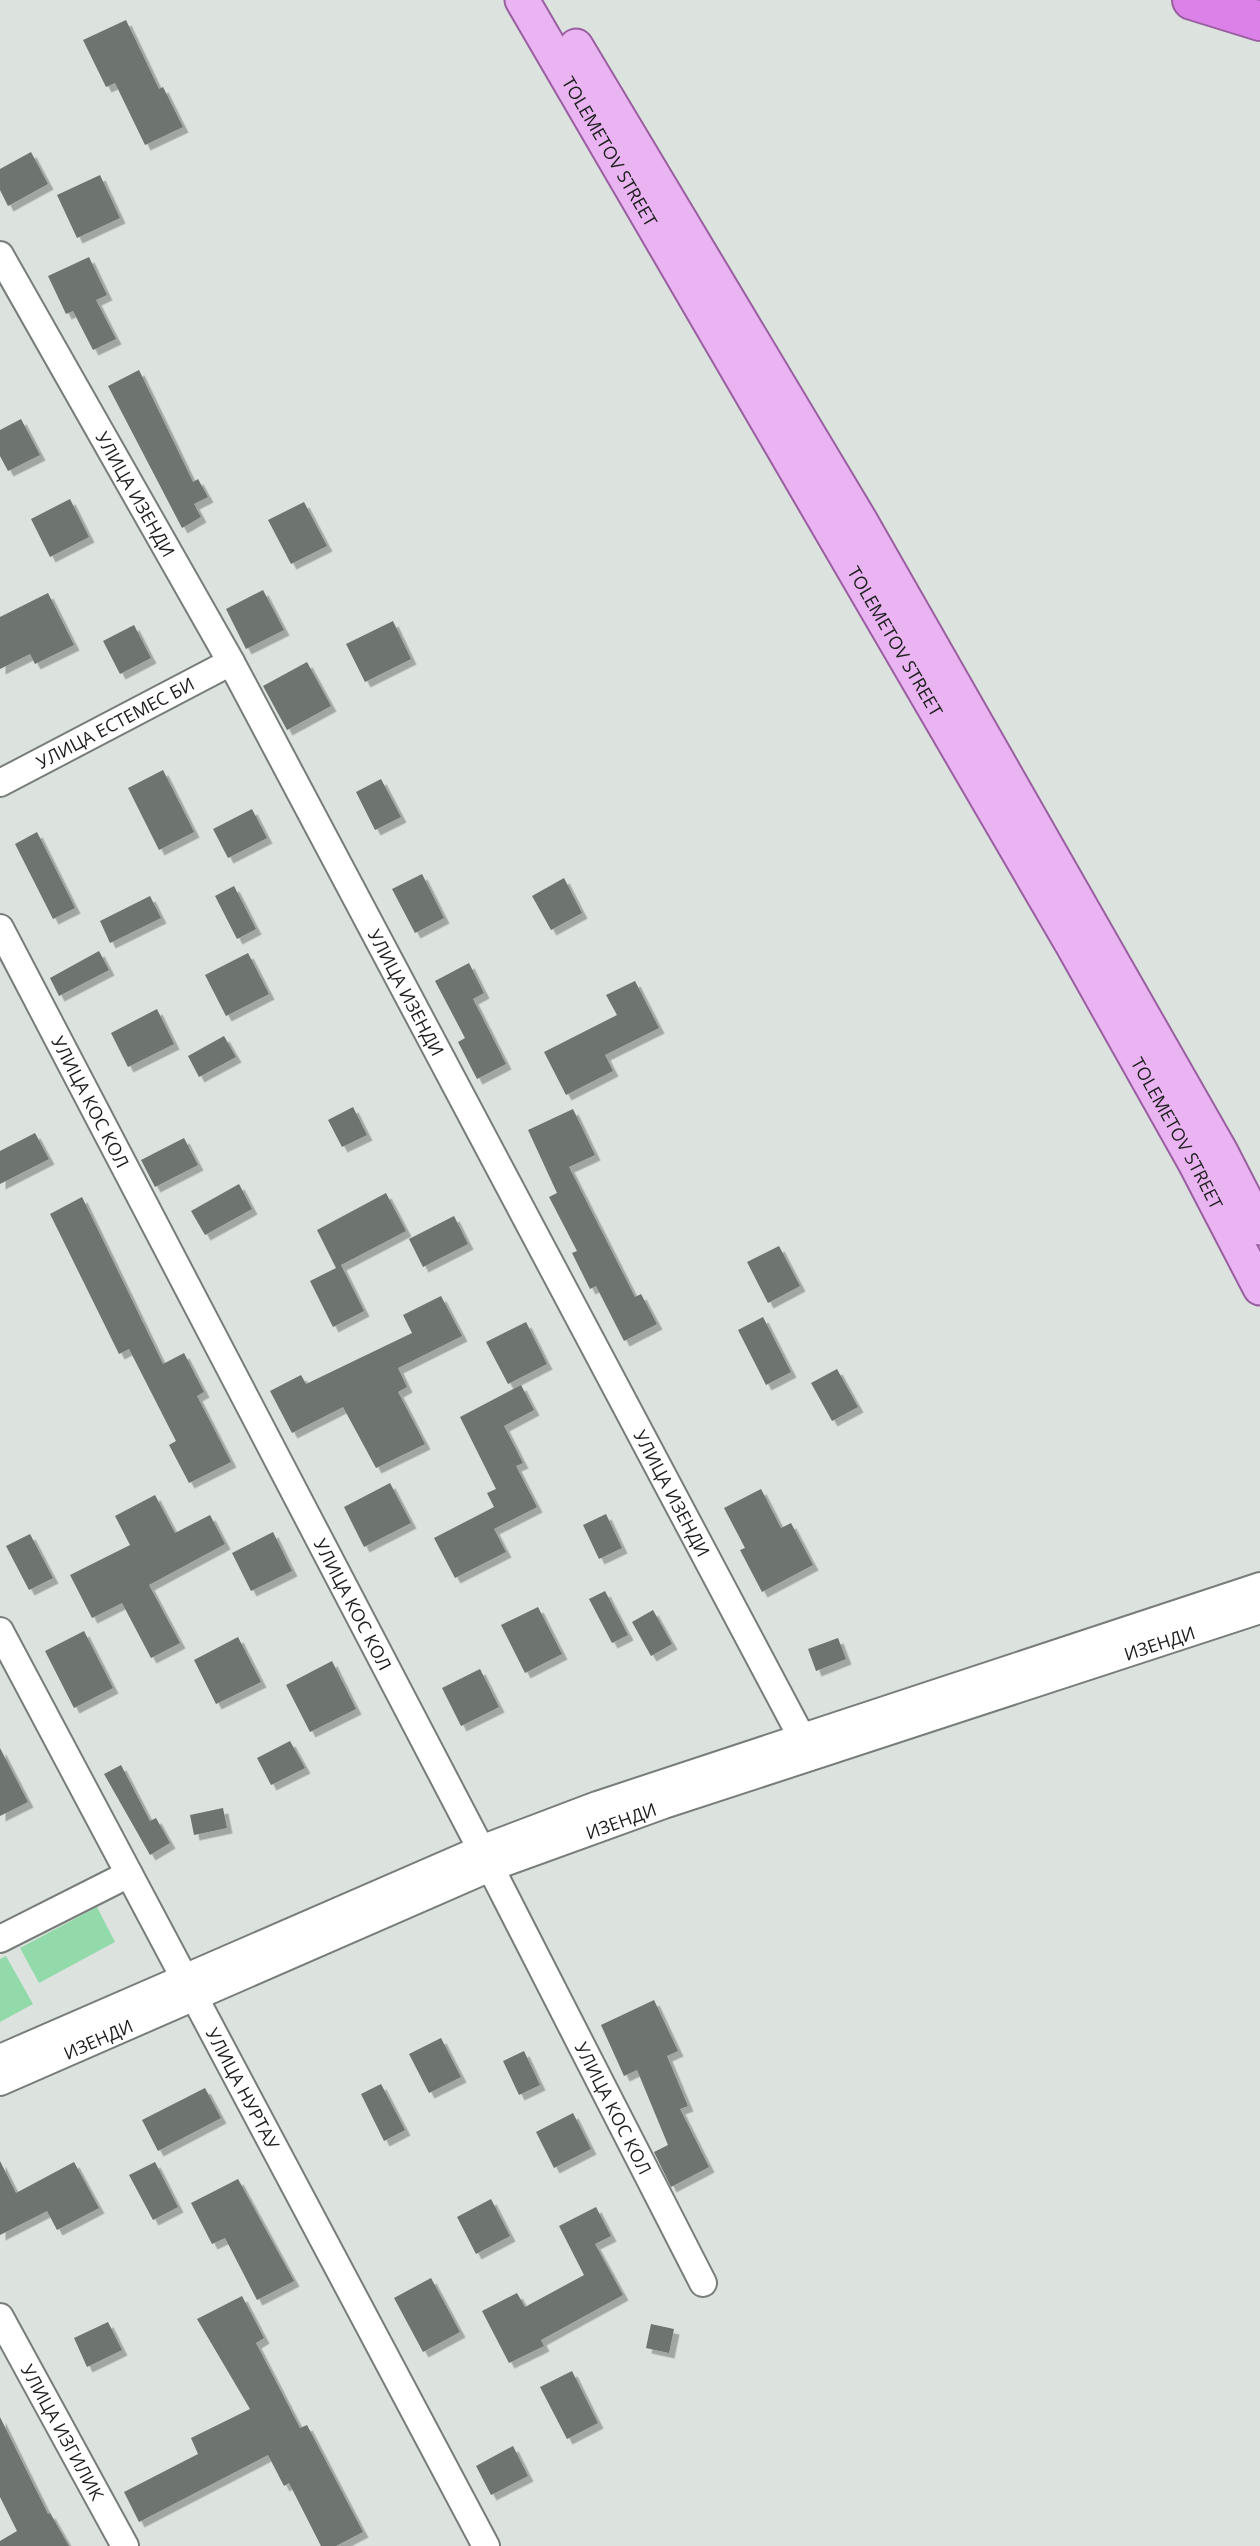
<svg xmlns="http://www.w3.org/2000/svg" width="1260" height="2546" font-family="'Open Sans',sans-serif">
  <defs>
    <filter id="shadow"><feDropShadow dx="5.5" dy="5.5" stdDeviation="0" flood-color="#0004"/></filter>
  </defs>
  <rect width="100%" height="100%" fill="#dce3de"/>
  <!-- green -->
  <path fill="#93daaa" d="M97,1907L115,1942L39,1983L20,1948Z
    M6,1956L33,2004L0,2022V1959Z"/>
  <!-- building -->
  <path fill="#6e746f" filter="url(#shadow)" d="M126,20L159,89L163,87L183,127L145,145L115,83L106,87L83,40Z
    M31,152L48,184L8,206L0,190V169Z
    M100,175L120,218L77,238L57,195Z
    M89,257L107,295L96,300L116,339L93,350L73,311L66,314L48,276Z
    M139,370L193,482L198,479L208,497L194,504L201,517L182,528L108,386Z
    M21,419L40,455L8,471L0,456V430Z
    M70,499L89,537L50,557L31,519Z
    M304,502L327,546L291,564L268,520Z
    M263,590L284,630L246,649L226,609Z
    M48,593L74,645L35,664L30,654L0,669V617Z
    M393,621L411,659L365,682L346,644Z
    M134,625L151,658L120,674L103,641Z
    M307,662L331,706L287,730L263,686Z
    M163,770L194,832L159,850L128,788Z
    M381,779L401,817L375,830L356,792Z
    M252,809L267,838L228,858L213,829Z
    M37,832L75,908L53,919L15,844Z
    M422,874L444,918L415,933L392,889Z
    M564,878L582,913L551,930L532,896Z
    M234,886L256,929L237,939L215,896Z
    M150,896L161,918L110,943L100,921Z
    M99,951L109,970L59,996L50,978Z
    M248,953L269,994L226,1016L205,975Z
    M469,963L484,993L473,999L506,1064L477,1079L458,1042L465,1038L435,981Z
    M635,981L659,1028L605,1055L613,1071L566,1095L544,1052L617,1015L606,995Z
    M157,1009L174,1044L128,1067L111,1033Z
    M224,1036L236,1057L199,1077L188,1056Z
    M353,1107L367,1135L342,1147L328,1120Z
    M573,1109L595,1155L569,1167L635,1297L641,1294L657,1324L624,1341L596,1286L590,1289L572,1253L577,1251L549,1197L557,1193L528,1130Z
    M35,1133L49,1159L0,1184V1151Z
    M184,1138L198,1165L155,1187L141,1160Z
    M239,1184L252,1209L205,1235L191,1211Z
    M386,1193L406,1231L341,1265L364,1311L333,1327L310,1281L336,1268L317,1230Z
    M82,1197L163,1364L184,1353L204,1392L197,1396L231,1462L189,1483L169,1445L176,1441L129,1349L119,1354L50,1214Z
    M454,1216L468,1244L423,1267L409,1239Z
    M779,1246L800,1286L768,1303L747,1262Z
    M441,1296L462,1336L398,1368L407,1387L398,1392L425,1444L376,1468L343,1407L292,1433L270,1391L301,1375L306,1384L412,1333L403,1315Z
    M763,1317L791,1372L766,1385L738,1330Z
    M526,1322L547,1364L508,1384L486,1342Z
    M837,1369L858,1407L832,1421L811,1383Z
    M521,1385L534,1410L504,1426L523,1463L516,1466L537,1507L494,1529L506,1552L455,1578L434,1538L494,1507L487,1493L496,1489L460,1417Z
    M390,1483L411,1523L364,1547L344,1507Z
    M761,1489L781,1528L791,1523L813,1565L762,1592L740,1550L745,1548L724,1508Z
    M155,1495L175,1533L210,1515L225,1544L149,1585L180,1643L151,1658L122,1603L92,1618L70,1575L130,1545L115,1516Z
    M606,1514L622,1548L599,1559L583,1525Z
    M273,1532L292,1571L251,1591L232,1553Z
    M30,1534L53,1578L29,1590L6,1546Z
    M605,1591L628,1635L612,1643L589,1599Z
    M538,1607L562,1654L525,1673L501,1625Z
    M653,1610L672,1644L651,1656L632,1622Z
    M84,1631L113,1688L74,1708L45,1651Z
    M238,1637L261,1682L216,1704L194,1660Z
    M838,1638L846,1659L816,1671L808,1649Z
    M332,1661L356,1709L310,1732L286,1685Z
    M480,1669L499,1707L461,1726L442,1688Z
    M290,1741L305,1768L271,1785L257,1758Z
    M0,1748L28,1802L0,1816Z
    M121,1765L150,1821L156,1818L170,1843L150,1855L104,1774Z
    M223,1808L227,1828L194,1835L190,1815Z
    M654,2000L678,2051L667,2056L688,2106L680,2109L709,2167L671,2187L654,2152L668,2145L637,2070L624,2076L601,2025Z
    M441,2038L461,2077L429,2093L409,2054Z
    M524,2051L540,2085L519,2095L503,2061Z
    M381,2084L405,2130L384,2141L361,2094Z
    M205,2088L221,2118L158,2151L142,2120Z
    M573,2113L591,2149L554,2168L536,2132Z
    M0,2161L16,2193L74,2162L99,2208L57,2230L47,2211L0,2235Z
    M155,2162L178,2207L153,2220L129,2175Z
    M238,2179L294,2281L257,2300L225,2238L212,2244L191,2203Z
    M491,2199L510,2236L476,2254L457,2217Z
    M596,2207L611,2236L595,2244L623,2295L541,2340L544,2346L509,2363L482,2311L517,2293L525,2307L584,2275L559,2226Z
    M431,2278L460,2332L423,2352L394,2298Z
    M242,2296L264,2338L256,2343L300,2428L307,2425L363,2532L336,2546H321L289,2483L284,2486L268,2455L139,2522L124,2492L198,2454L191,2438L250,2409L197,2319Z
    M108,2322L122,2350L87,2367L74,2338Z
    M651,2324L674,2329L669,2353L646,2348Z
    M572,2371L598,2423L567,2439L540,2387Z
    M0,2417L48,2514L50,2513L69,2546H0V2541L17,2531L0,2497Z
    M513,2446L528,2476L491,2495L476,2466Z"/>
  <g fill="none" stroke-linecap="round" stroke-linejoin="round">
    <!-- minor casing -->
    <g stroke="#777e79" stroke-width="30">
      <g id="minor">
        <path id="s1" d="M0,255L231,662L801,1736L809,1757"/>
        <path id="s2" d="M0,783L231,662"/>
        <path id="s3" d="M0,928L481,1849L703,2283"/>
        <path id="s4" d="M0,1631L486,2546"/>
        <path d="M0,1939L129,1874"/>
        <path d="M0,2058L481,1849L597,1805L1260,1586"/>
        <path id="s5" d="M0,2082L490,1868L664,1805L1260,1610"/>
        <path id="s6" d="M0,2317L125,2546"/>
      </g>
    </g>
    <!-- major casing -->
    <g stroke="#995fa0" stroke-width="37">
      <g id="major">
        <path id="s7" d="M522,0L1073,946L1195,1163L1260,1288"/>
        <path d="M576,46L860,520L1221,1152L1260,1228"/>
      </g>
    </g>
    <!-- highway casing -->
    <g stroke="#995fa0" stroke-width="42">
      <path id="highway" d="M1192,0L1260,21"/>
    </g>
    <!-- minor -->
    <use href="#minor" stroke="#fff" stroke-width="26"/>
    <!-- major -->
    <use href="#major" stroke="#eab3f1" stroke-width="33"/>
    <!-- highway -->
    <use href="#highway" stroke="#dc81e7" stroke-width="38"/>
  </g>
  <g text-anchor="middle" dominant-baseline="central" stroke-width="6" stroke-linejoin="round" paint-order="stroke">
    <!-- street labels -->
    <g font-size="18" fill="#1c1f1d" stroke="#fff">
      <text stroke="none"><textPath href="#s7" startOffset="175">TOLEMETOV STREET</textPath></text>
      <text stroke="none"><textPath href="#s1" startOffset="275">УЛИЦА ИЗЕНДИ</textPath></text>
      <text stroke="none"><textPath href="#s7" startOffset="742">TOLEMETOV STREET</textPath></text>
      <text stroke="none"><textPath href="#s2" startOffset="130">УЛИЦА ЕСТЕМЕС БИ</textPath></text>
      <text stroke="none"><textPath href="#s1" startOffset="842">УЛИЦА ИЗЕНДИ</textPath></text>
      <text stroke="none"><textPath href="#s3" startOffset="196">УЛИЦА КОС КОЛ</textPath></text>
      <text stroke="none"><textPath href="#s7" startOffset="1309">TOLEMETOV STREET</textPath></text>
      <text stroke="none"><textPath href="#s1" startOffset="1409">УЛИЦА ИЗЕНДИ</textPath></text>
      <text stroke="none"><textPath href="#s3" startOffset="763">УЛИЦА КОС КОЛ</textPath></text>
      <text stroke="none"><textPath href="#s5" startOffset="1241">ИЗЕНДИ</textPath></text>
      <text stroke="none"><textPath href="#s5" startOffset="674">ИЗЕНДИ</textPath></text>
      <text stroke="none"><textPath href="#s5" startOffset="107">ИЗЕНДИ</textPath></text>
      <text stroke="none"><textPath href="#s4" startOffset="518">УЛИЦА НУРТАУ</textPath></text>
      <text stroke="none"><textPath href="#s3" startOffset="1330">УЛИЦА КОС КОЛ</textPath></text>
      <text stroke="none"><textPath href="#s6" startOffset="131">УЛИЦА ИЗГИЛИК</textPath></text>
    </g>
  </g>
</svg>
